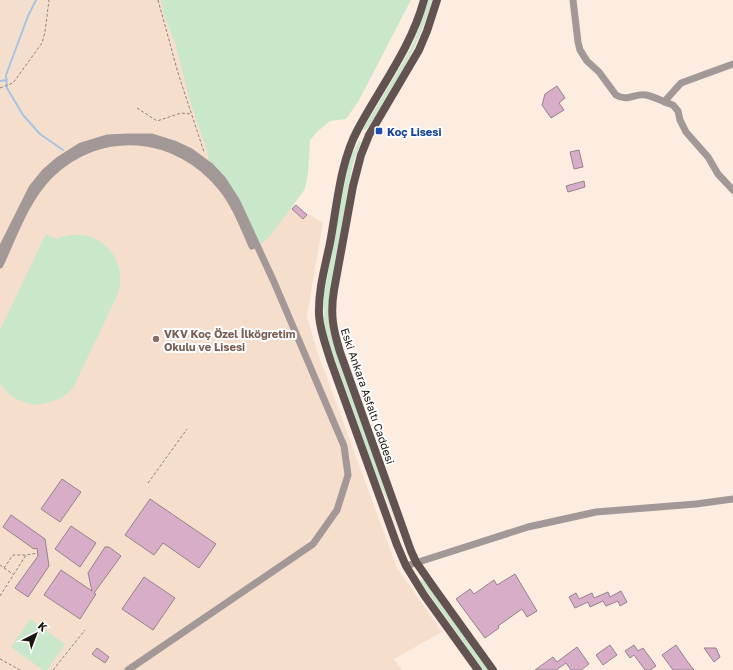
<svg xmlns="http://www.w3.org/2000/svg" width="733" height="670" font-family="'Golos Text',sans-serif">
  <rect width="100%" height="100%" fill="#fdece0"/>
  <!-- built -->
  <path fill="#f5decc" d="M0,0H405L303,139L292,204L323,223L307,316L316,348L397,568L442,632L394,659L402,670H0Z"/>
  <!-- green -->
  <path fill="#c9e7cb" d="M161,0H411L358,102L346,119L330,121L318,131L310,140L308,174L305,189L271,235L260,245L209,160L206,147L190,101L175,42L164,15Z
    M428,0H432C419,47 395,84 370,125L365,130L363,129L405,59L416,37Z
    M359,141L361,142L353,163L330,289L328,316L331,335L406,552L387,500L374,470L327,337L324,321V295L346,176L351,156Z
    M46,234L57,239C96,222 133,259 116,298L73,388L63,397L54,401L36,405L27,403L14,398L7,392L0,383V330Z
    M422,579L426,583L488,670H483L420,581Z
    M30,619L65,644L47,670H43L11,647Z"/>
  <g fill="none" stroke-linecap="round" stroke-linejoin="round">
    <!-- stream -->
    <path stroke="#a5c5e6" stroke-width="2" d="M36,0L28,16L6,75L7,88L23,115L40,134L63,150
      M0,81L7,80"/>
  </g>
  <!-- building -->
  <path fill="#d7adc7" stroke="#94838d" d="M557,86L565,98L559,103L564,110L551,118L542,105L545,94Z
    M579,150L583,167L574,169L570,152Z
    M584,181L585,187L568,192L566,186Z
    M296,205L307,215L303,219L292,209Z
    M62,479L81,492L60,522L41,509Z
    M150,499L216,544L199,568L163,543L154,555L125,535Z
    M11,515L45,539L49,566L28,597L15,588L38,556L37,548L34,549L3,527Z
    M71,526L96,543L80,567L55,549Z
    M105,547H109L121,556L94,593L96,594L80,619L44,595L61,570L92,591L88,573Z
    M515,574L537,611L527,617L522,609L498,626L499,628L485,638L456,599L470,589L474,594L494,580L497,585Z
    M144,577L175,598L153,630L122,609Z
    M621,591L627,602L620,606L618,601L606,606L603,601L590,607L588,602L575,608L569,597L576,593L579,599L592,593L594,598L608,592L610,597Z
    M610,645L617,655L603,665L596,655Z
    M634,645L638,651L643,648L656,666L650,670H645L634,655L630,658L625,651Z
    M676,645L687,661L694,670H673L662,655Z
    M577,647L589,664L581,670H571L566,663L556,670H535L553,657L557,662Z
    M97,648L109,657L105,663L92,654Z
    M704,648H716L720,657L714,662Z"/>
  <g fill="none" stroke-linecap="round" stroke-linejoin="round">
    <!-- path -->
    <path stroke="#90847b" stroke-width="1" stroke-dasharray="3 2" stroke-linecap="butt" d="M158,0L178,73L204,152
      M0,88L13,83L42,43L45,32L49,0
      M137,108L157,121L181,113L191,114
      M148,483L187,429
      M0,565L4,568L13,555H26
      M4,568L13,574
      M0,596L26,555L38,553
      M0,659L20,670
      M53,670L85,630"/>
    <!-- minor -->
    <path stroke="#a29898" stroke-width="7" d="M573,0L578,42L580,50L587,61L599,72L616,95C628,102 634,93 646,95C655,97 664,102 673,105L678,111L680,120L686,132L708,157L718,174L733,190
      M664,102L681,83L733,64
      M0,252L32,188L45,172L59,160L81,146L107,138L129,137H152L174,144L191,152L210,166L223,180L237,202L274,282L344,446L348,475L337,510L313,544L128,670
      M0,265C14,235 26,199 50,175C101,125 177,133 221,187C235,204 243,226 252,246
      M406,566L528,527L596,512L696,504L733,499"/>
    <!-- major -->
    <path stroke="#625251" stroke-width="8" d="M424,0C411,48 381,86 358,129C340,162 337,206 330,243C325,267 318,291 319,315C320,331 326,346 331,362L397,545L406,566L424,595L478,670
      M437,0L427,31L419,50L369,135L361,155L353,186L334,290C330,314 333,329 340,352L411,551L416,562L432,585L493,670"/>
  </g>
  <!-- markers -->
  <rect fill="#1a4fb4" stroke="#fff" stroke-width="1.5" x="375" y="127" width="8" height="8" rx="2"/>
  <circle fill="#8d6e63" stroke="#fff" stroke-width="1.5" cx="156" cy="339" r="4"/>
  <g text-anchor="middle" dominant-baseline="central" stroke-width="4" stroke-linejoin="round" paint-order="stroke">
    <!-- transit labels -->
    <g font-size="11" font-weight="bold" fill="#164399" stroke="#fff" text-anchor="start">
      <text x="387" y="131">Koç Lisesi</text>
    </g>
    <!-- education labels -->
    <g font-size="11" font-weight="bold" fill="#785e54" stroke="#fff" text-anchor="start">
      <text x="164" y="333">VKV Koç Özel İlköğretim<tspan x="164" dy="13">Okulu ve Lisesi</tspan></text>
    </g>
    <!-- street labels -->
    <g font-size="11" fill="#1c1611" stroke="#fff">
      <text transform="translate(368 396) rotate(71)">Eski Ankara Asfaltı Caddesi</text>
    </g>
  </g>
  <!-- north arrow -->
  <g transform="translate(36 634) rotate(42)" stroke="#ffffff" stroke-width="3" paint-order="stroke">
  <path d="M0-3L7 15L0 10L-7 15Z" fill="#1c1611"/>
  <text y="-6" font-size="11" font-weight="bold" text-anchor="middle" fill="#1c1611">K</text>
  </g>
</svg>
